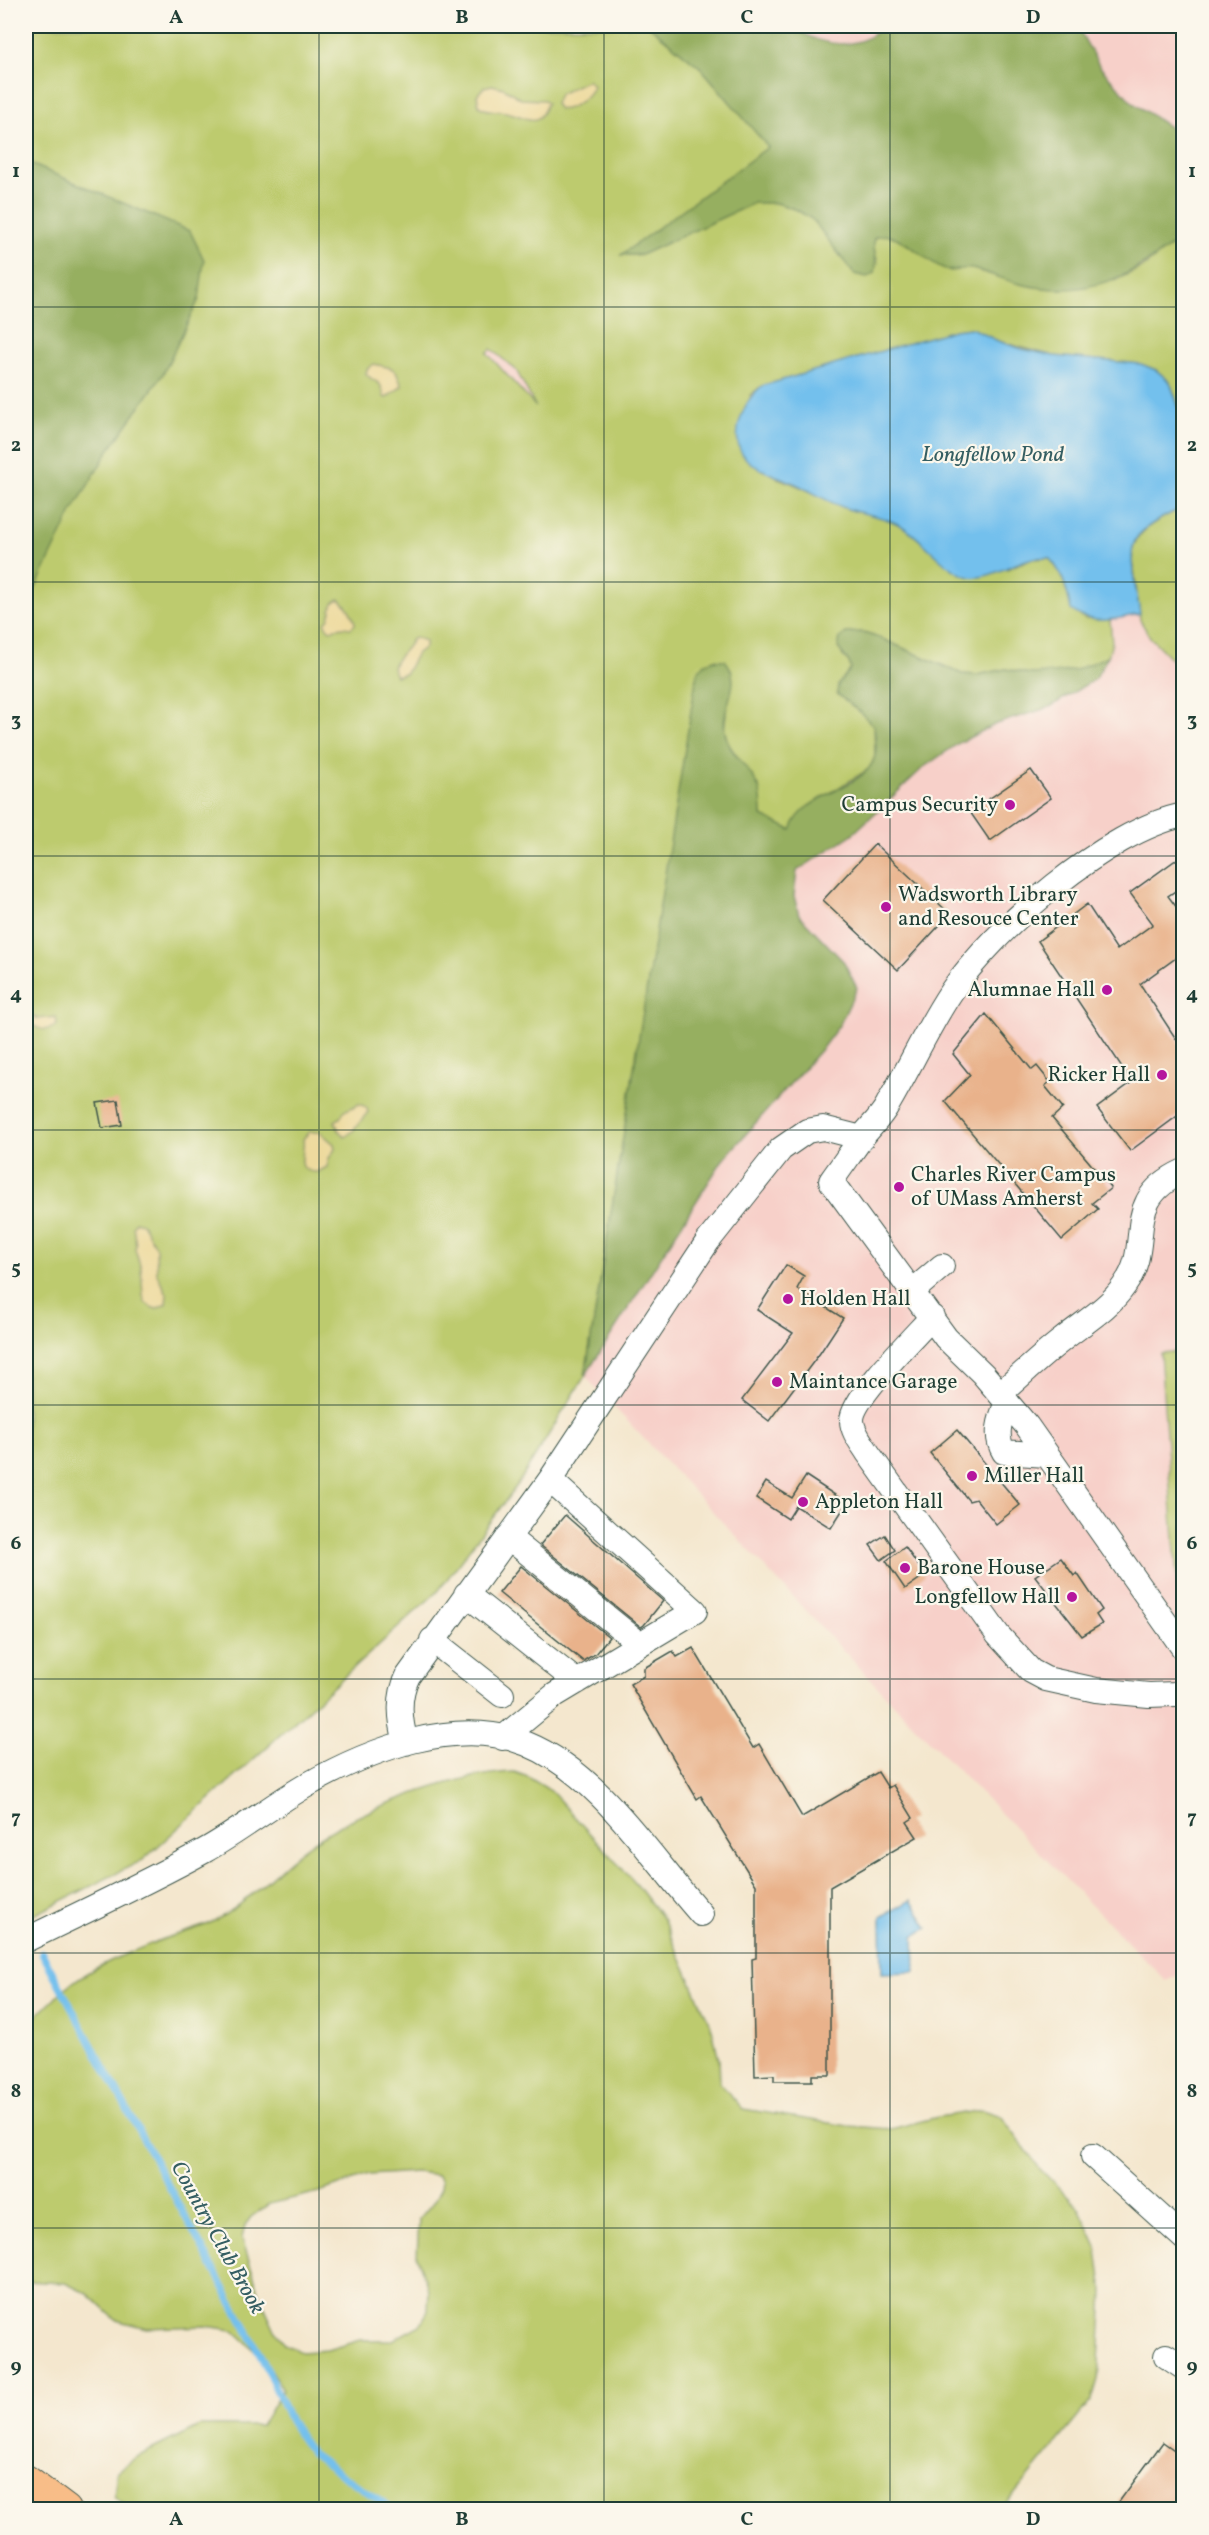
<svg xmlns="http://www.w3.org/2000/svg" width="1209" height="2535" font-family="Vollkorn,serif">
  <rect width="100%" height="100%" fill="#fbf7ec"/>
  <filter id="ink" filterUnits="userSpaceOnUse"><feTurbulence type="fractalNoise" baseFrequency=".0167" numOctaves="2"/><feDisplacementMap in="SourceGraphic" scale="12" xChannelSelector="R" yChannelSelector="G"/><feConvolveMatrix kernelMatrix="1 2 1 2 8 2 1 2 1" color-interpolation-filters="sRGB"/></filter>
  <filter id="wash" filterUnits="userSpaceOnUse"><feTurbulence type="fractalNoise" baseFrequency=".008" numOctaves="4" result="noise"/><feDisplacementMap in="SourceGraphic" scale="24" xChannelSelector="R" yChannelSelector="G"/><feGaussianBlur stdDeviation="1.35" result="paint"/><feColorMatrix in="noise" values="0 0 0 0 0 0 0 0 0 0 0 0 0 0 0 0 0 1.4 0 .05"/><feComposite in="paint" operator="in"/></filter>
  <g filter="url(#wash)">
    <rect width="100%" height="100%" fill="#f4e7ce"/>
    <!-- built -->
    <path fill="#f7d0c9" d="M649,26H1183L1184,1972L1166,1981L904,1715L585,1376L709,602L487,353L768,147L701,68Z"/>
    <!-- green -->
    <path fill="#bdcb6e" stroke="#6e8451" stroke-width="1.5" fill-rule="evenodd" d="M26,26H649L701,68L769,147L622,255H641L754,202L777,203L797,210L813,219L827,236L878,263L873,246L874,238L880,235L890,234L950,271L969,268L1019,283L1044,288L1118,279L1143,267L1184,236L1183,420L1170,382L1156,370L1141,364L1054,356L998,341L971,328L954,330L762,386L750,395L777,478C801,485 822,498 845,508C857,513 872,513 885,518C913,528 933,551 954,570L1007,569L1030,559L1049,558C1063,573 1067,590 1072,610L1085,619L1110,620L1112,643L1108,656L1076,670L1054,673L1030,674L1006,669L977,675L962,674L880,638L860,632L842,655L849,662L851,669L837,694L859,711L874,726L875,757L869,769L807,807L791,830L762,816L759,786L729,745L724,730L726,714L717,659L705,663L698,672L585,1376L518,1484L439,1590L143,1860L26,1919ZM491,349L516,370L536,407L487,353Z
      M1183,507V671L1150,637L1140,620L1132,551C1138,527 1163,518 1183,507Z
      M1183,1351L1184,1592H1178L1160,1353Z
      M514,1772L528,1777L551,1791L637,1885L663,1919L712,2029L719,2060L720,2083L743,2109L848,2126L891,2129L938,2117L983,2110L1001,2116L1040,2169L1079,2208L1096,2244L1103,2291L1098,2379L1092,2400L1013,2496L998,2509L131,2510L114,2496L117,2472L135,2458L199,2426H261L283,2389L261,2356L233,2330L206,2326L146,2328L116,2320L88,2294L65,2283L26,2281V2027C40,2012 55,1996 72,1983C92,1967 133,1951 158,1941C175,1934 193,1931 210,1923C246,1906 271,1874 302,1850C352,1812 452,1774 514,1772ZM417,2172L438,2175L442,2180L441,2188L435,2200L419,2219L417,2257L429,2291L428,2311L420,2325L393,2340H360L327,2350L302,2352L284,2345L275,2330L261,2299L242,2238L245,2225L251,2217L269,2204L319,2192L368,2175Z"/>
    <!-- forest -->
    <path fill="#96af61" stroke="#5a764a" stroke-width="1.5" d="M649,26H794C818,47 860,52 882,26H1077L1100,67L1133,103L1183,136V236C1133,277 1086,300 1020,284C1003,280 988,272 972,269C964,267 957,272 949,270C925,265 897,224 874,238C873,251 878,260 875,273L867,277L854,274L813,220L797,210L777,203H754L641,255H621L768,147L701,68Z
      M26,162L190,231L204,260L199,299L163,374L107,453L72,512L26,608Z
      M860,632L880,638L962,674L977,675L1006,669L1030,674L1054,673L1076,670L1108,656L1095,679L1050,707L996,724L959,743L924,767L854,833L797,871L794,896L799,915L844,962L857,988L840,1024L823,1047L722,1161L585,1376L697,673C705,662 712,659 725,660C745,684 720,705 725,732C729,756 752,768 759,788C762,797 762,807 762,816L791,830C802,793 864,789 874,759C878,748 875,736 874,726L859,711L837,694L838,684L851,669L849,662L838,648L840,638L846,633Z"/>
    <!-- sand -->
    <path fill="#eeda9e" stroke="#868c69" stroke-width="1.5" d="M588,80L593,86C590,96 570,112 559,109L555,104L559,94Z
      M492,85L504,88L521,99L545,100L547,103C538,129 529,118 510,113C500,110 491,112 482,108L479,106L477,95L484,87Z
      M374,364L391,368L396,372L402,386L386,398L384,397C381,378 376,385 366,374L367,369Z
      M339,599C345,602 355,618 355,624L351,628L342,627L330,630L326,626L325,623L329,618L333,603Z
      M417,638L425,641V647L417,653L406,673L396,676C386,661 407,653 412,639Z
      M26,1009L37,1019L56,1017L57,1025C45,1034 35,1028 26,1020Z
      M359,1104L366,1107L368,1112L353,1131L345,1137L339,1131L335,1121L340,1118L344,1111Z
      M309,1132H320L334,1144L335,1149L329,1158L327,1167L318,1172C292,1173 306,1153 303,1139Z
      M136,1221L142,1223L156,1248L157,1274L167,1294L166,1304L156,1309L151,1307L145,1302L143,1295L141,1268L135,1249L136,1245L133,1226Z"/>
    <!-- water -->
    <path fill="#73c0ed" stroke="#497e90" stroke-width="1.5" d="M971,328L998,341L1022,349L1054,356L1141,364L1156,370L1170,382L1183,420V507C1169,515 1145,524 1136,539C1126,555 1138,595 1140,614C1114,619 1094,627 1071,610C1067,590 1063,572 1049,558C1043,558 1036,557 1030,559C1015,562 986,581 970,577C946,572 923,538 900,525C883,516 866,515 848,509C831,504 815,493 798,485C769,471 726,466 740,420C745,405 750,396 762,386L954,330Z
      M911,1900L928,1928L914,1936L915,1972L882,1973L881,1917Z"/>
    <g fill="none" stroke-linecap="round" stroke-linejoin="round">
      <!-- stream -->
      <path stroke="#73c0ed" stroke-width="7" d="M42,1953L261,2356L290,2421L311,2453L393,2510"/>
    </g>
    <g id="blocks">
      <!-- building -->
      <path fill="#e9b28b" d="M1031,770L1051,798L990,841L970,812Z
        M875,844L950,914L898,970L823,900Z
        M1184,854V885L1168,896L1184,917V952L1140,984L1184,1051V1111L1130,1151L1097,1108L1132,1082L1038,941L1087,904L1117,950L1153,924L1130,893Z
        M986,1014L1032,1070L1037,1066L1050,1082L1045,1086L1063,1108L1052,1118L1111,1188L1092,1203L1098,1209L1062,1240L945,1101L970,1075L953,1054Z
        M118,1100L122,1125L102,1128L97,1103Z
        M786,1265L804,1276L797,1289L843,1318L820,1353L769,1421L742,1400L793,1333L757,1310Z
        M957,1430L1020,1505L996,1524L976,1499L969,1501L930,1453Z
        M806,1476L847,1503L831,1528L796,1506L788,1519L756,1498L766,1482L792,1498Z
        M565,1515L663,1601L644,1625L641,1627L540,1545Z
        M885,1535L895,1550L881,1560L870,1545Z
        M905,1547L925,1575L905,1589L886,1561Z
        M1061,1558L1074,1576L1077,1573L1102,1610L1096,1615L1102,1624L1082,1636L1035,1576Z
        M521,1566L609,1637L595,1654L583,1661L499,1593Z
        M693,1648L753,1748L759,1744L802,1817L878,1772L888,1788L893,1785L913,1818L907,1822L917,1837L830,1887V2075H812V2081H774V2075L755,2076L752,1959L756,1958V1885L701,1796L697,1799L630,1684L644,1676V1668L673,1651L677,1657Z
        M1163,2442L1184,2457V2510H1113Z"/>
    </g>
  </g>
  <g filter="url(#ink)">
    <use href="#blocks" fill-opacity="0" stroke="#3f564b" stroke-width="1.5"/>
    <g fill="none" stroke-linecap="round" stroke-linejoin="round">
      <!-- minor casing -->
      <g stroke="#3f564b" stroke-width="26">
        <path id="minor" d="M1184,815C1107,830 994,929 951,992C927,1028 910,1067 888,1104C882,1116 871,1126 863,1136C852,1151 842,1166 831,1181L946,1338L983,1374L1027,1426L1184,1649
          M914,1290L942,1266
          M932,1317C915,1336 852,1398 852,1420C852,1432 862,1443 868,1453L998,1635L1031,1671L1046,1679L1096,1690L1149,1695L1175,1694L1184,1691
          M1000,1394C1020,1376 1040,1357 1062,1340C1083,1323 1109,1308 1124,1286C1156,1243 1118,1201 1184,1171
          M1007,1402C1000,1419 994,1436 1004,1452L1047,1455
          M550,1480L708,1241L781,1149L807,1131L823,1128L862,1138
          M508,1537L640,1644
          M466,1594L577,1682
          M432,1640L502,1695
          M406,1743C400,1720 397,1698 408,1676L550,1480L695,1611L555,1695L503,1738
          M26,1940C85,1911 146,1883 204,1851C240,1831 272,1805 307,1785C369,1750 457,1715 527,1744C600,1774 650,1857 701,1914
          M1093,2156L1184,2238
          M1166,2356L1184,2368"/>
      </g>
      <!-- major casing -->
      <g stroke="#3f564b" stroke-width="32">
        <path id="major" d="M26,2480L66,2510"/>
      </g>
      <!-- minor -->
      <use href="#minor" stroke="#fff" stroke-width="24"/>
      <!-- major -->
      <use href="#major" stroke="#f8bd88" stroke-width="30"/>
    </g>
  </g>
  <!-- grid -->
  <path fill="none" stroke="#1f3d34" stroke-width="1.5" stroke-opacity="0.55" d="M319,26V2510M604,26V2510M890,26V2510M26,307H1184M26,582H1184M26,856H1184M26,1130H1184M26,1405H1184M26,1679H1184M26,1953H1184M26,2228H1184"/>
  <!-- markers -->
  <g fill="#b5179e" stroke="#fbf7ec" stroke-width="2">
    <circle cx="1010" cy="805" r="6"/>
    <circle cx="886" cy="907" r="6"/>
    <circle cx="1107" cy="990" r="6"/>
    <circle cx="1162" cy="1075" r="6"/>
    <circle cx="899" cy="1187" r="6"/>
    <circle cx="788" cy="1299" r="6"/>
    <circle cx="777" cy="1382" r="6"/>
    <circle cx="972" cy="1476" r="6"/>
    <circle cx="803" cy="1502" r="6"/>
    <circle cx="905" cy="1568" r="6"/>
    <circle cx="1072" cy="1597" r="6"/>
  </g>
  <g text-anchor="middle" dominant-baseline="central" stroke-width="4.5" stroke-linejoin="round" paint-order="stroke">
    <!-- poi labels -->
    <g font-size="21" fill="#1f3d34" stroke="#fbf7ec" text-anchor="start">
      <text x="998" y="805" text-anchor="end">Campus Security</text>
      <text x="898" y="895">Wadsworth Library<tspan x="898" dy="24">and Resouce Center</tspan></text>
      <text x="1095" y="990" text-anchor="end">Alumnae Hall</text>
      <text x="1150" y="1075" text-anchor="end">Ricker Hall</text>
      <text x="911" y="1175">Charles River Campus<tspan x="911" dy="24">of UMass Amherst</tspan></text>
      <text x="800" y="1299">Holden Hall</text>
      <text x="789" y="1382">Maintance Garage</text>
      <text x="984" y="1476">Miller Hall</text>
      <text x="815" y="1502">Appleton Hall</text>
      <text x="917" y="1568">Barone House</text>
      <text x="1060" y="1597" text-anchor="end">Longfellow Hall</text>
    </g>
    <!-- water labels -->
    <g font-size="22" font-style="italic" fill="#345e62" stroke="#fbf7ec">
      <text x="993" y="455">Longfellow Pond</text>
      <text transform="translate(217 2238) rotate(61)">Country Club Brook</text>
    </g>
  </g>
  <!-- margin -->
  <rect width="1209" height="2535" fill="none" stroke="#fbf7ec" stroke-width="66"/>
  <rect x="33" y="33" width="1143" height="2469" fill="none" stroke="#1f3d34" stroke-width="2"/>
  <g font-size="20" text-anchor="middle" font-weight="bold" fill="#1f3d34">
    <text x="176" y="23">A</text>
    <text x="462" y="23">B</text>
    <text x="747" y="23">C</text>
    <text x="1033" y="23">D</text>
    <text x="16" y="177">1</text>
    <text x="1192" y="177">1</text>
    <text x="16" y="451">2</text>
    <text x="1192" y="451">2</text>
    <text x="16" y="726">3</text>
    <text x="1192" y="726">3</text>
    <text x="16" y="1000">4</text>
    <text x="1192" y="1000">4</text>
    <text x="16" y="1274">5</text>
    <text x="1192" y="1274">5</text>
    <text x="16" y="1549">6</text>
    <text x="1192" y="1549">6</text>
    <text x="16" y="1823">7</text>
    <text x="1192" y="1823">7</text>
    <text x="16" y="2097">8</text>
    <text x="1192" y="2097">8</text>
    <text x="16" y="2372">9</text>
    <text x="1192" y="2372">9</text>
    <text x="176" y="2525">A</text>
    <text x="462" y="2525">B</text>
    <text x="747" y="2525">C</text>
    <text x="1033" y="2525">D</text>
  </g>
</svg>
